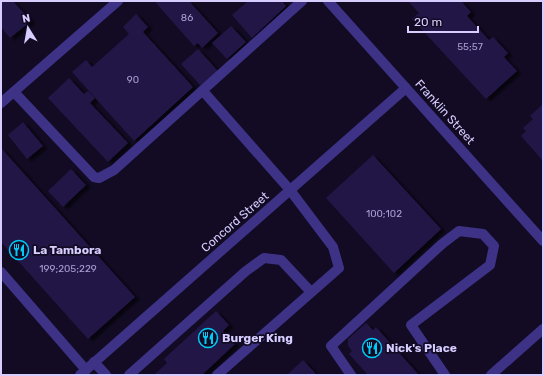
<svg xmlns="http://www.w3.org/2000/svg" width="544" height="376" font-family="Rubik,sans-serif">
  <defs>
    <filter id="shadow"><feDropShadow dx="4.5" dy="2.5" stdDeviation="1" flood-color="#0009"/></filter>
  </defs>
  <rect width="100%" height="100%" fill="#120b23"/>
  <!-- building -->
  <path fill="#241646" filter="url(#shadow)" d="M1,1H13L31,21L10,38L1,27Z
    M159,1H189L218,33L202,48L198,43L194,46L156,3Z
    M248,1H282L286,6L252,38L232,15Z
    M408,1H461L471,12L467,16L489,40L493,37L508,53L504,57L517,71L486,99L412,19L419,13Z
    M136,14L148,27L143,32L193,87L134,141L72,72L86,60L92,67L129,34L123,27Z
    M231,26L246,42L227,59L212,43Z
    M198,49L218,71L201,86L181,64Z
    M69,78L84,94L88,91L95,98L90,103L128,143L108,162L48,98Z
    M543,104V161L521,136L526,131L523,128L533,119L530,116Z
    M23,122L43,146L27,159L8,135Z
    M1,148L135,297L88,339L1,242Z
    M373,155L441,229L394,273L326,198Z
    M71,169L86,185L63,207L48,191Z
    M216,311L229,325L223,331L235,344L202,375H154L167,363L164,359Z
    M366,323L373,330L376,327L419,375H368L349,354L352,351L348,346V339Z
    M303,360L317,375H287Z"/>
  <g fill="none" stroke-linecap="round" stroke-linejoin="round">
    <!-- service -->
    <path stroke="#3d3286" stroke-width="10" d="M203,91L290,190L333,247L339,268L217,375
      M14,92L94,177L99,178L114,170L302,1
      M1,272L86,370
      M94,362L106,375
      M129,375L246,271L264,258L281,260L311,292
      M351,375L331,346L442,244L459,231L483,234L494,246L490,265L411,325L445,375"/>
    <!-- minor -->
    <path stroke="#3d3286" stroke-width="10" d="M1,103L118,1
      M80,375L406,88"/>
    <!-- tertiary -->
    <path stroke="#3d3286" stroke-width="10" d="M328,1L543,241
      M491,375L543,329"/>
  </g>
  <!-- icons -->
  <defs>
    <g id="restaurant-ring" transform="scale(1)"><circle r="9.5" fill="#120b23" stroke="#00caf8" stroke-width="1.5"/><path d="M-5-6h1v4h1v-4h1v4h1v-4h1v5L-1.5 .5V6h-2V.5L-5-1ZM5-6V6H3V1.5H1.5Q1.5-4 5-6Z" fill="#00caf8"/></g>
  </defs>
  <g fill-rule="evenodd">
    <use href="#restaurant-ring" x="19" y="250"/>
    <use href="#restaurant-ring" x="208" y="338"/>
    <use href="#restaurant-ring" x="372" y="348"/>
  </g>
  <g text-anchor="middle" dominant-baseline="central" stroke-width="3.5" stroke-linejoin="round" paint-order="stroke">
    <!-- number labels -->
    <g font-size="10" fill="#aa9fd1">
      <text x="187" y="18">86</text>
      <text x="470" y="47">55;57</text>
      <text x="133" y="80">90</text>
      <text x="384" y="214">100;102</text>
      <text x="68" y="269">199;205;229</text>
    </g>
    <!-- street labels -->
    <g font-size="12" fill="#d7cdff" stroke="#120b23">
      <text transform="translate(445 112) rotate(48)">Franklin Street</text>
      <text transform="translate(235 222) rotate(-41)">Concord Street</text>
    </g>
    <!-- poi labels -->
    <g font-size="12" font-weight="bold" fill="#d7cdff" stroke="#120b23" text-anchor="start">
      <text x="33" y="250">La Tambora</text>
      <text x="222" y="338">Burger King</text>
      <text x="386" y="348">Nick's Place</text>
    </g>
  </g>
  <!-- border -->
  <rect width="544" height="376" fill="none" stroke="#d7cdff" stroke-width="4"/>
  <!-- north arrow -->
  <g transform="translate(28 28) rotate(349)" stroke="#120b23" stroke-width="3" paint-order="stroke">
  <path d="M0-3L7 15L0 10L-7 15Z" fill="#d7cdff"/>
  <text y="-6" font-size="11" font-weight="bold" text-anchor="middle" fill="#d7cdff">N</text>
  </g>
  <!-- scale -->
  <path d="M408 26v6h70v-6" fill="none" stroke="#d7cdff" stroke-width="2"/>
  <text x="414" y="26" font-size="12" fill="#d7cdff" stroke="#120b23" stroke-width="3" paint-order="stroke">20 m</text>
</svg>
